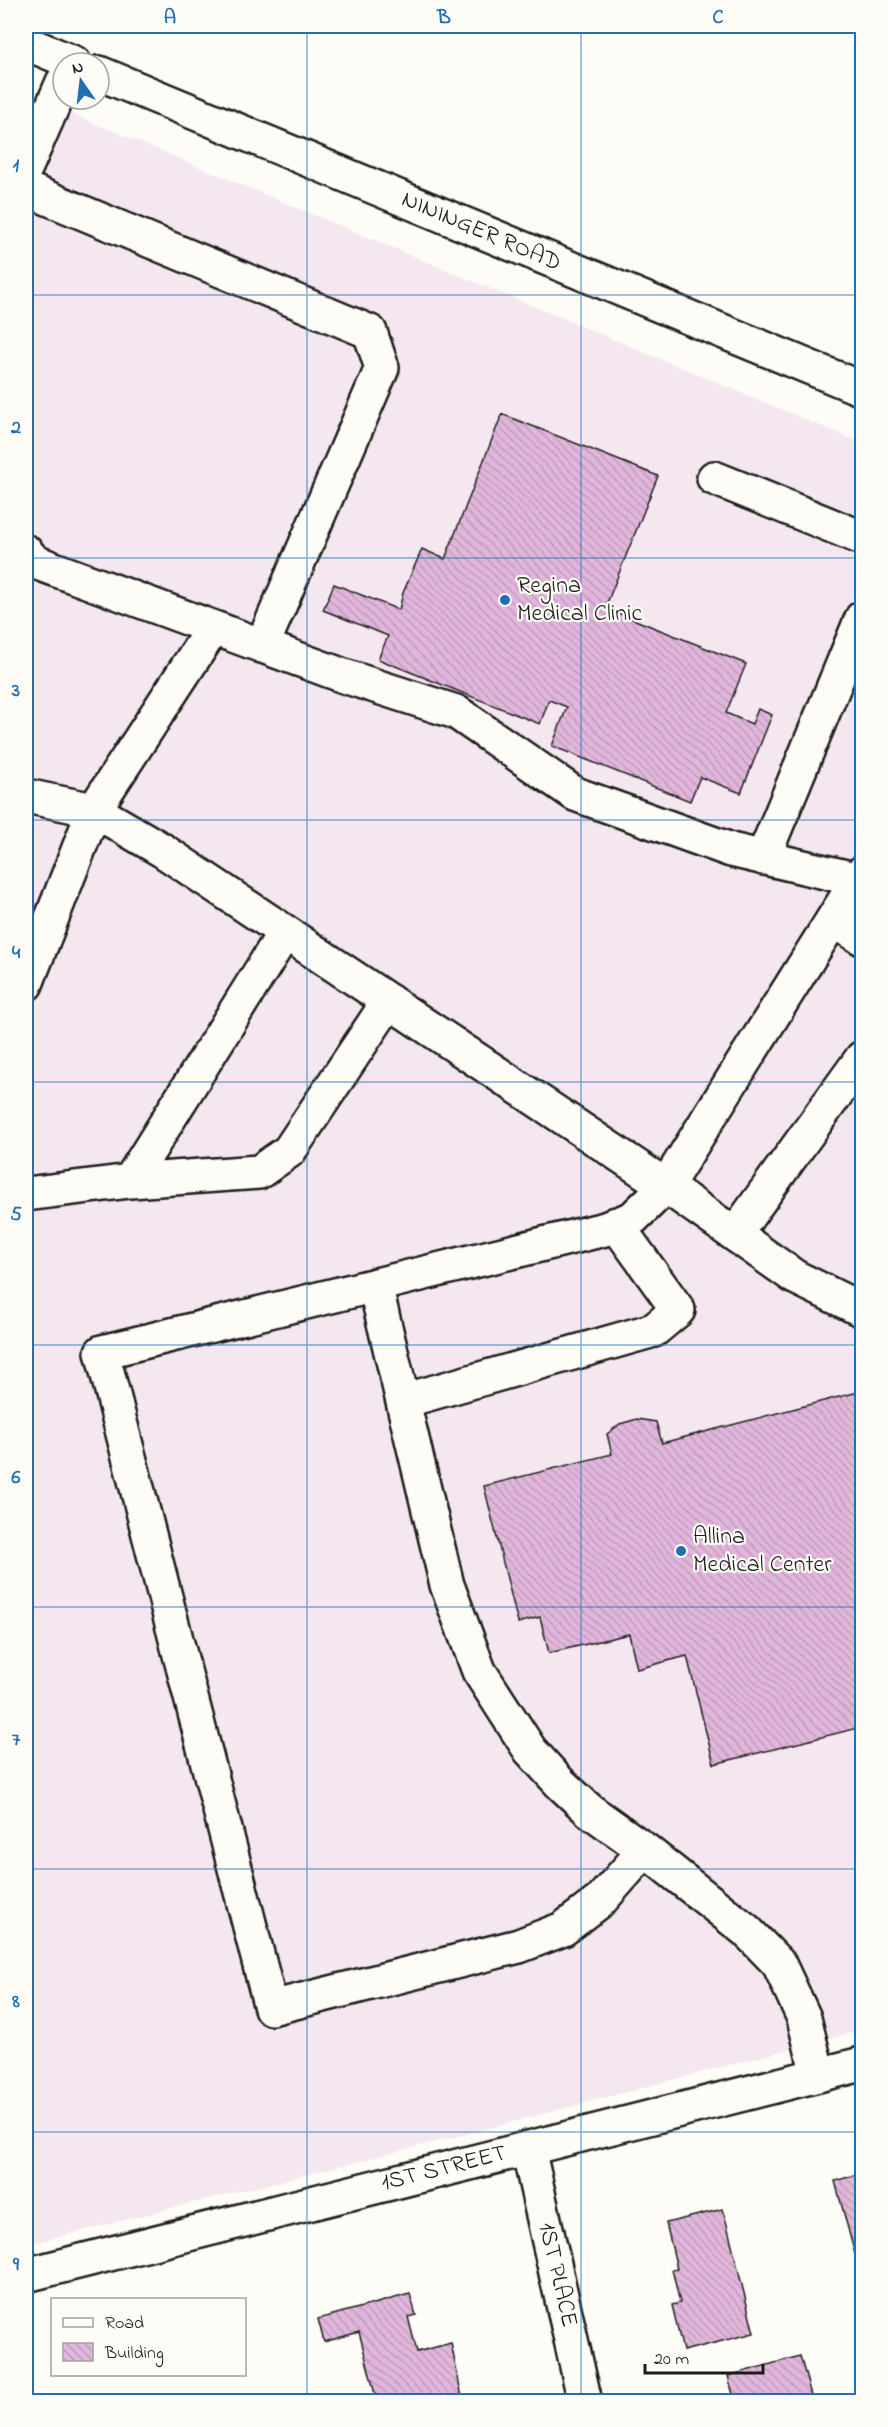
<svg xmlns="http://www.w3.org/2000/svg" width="888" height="2427" font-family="'Indie Flower',sans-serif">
  <defs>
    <pattern id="building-back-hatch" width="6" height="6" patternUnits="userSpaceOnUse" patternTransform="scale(1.5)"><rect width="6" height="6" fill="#e1b6dc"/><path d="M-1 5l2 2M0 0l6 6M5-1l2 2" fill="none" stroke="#c09cbc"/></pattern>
  </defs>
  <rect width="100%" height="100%" fill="#fdfcf7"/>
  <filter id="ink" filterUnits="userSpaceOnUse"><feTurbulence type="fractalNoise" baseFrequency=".0167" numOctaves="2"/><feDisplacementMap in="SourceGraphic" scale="12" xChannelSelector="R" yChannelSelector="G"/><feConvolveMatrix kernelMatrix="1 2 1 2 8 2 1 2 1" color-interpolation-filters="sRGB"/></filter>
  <g filter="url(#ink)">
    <!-- built -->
    <path fill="#f5e7ef" d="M26,95L862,443V2030L471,2133L26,2245Z"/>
    <!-- building -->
    <path fill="url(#building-back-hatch)" stroke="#1c1c1c" stroke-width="1.5" d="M502,414L658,476L605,608L746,664L726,713L752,724L758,709L772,715L741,793L700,777L690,801L552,746L567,707L549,700L540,724L378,659L388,636L323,610L334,584L399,610L403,593L422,549L445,559Z
      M862,1391V1727L714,1764L687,1656L637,1669L629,1634L549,1653L540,1617L518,1623L484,1486L612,1454L607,1434L620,1424L637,1419L656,1422L662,1443Z
      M862,2173V2264L858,2265L835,2181Z
      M723,2209L754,2333L683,2351L672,2305L680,2303L672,2269L677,2268L666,2223Z
      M410,2294L416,2315L408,2317L417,2352L451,2343L463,2402H419V2399L410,2402H377L359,2332L324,2342L318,2319Z
      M800,2356L813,2402H735L728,2376Z"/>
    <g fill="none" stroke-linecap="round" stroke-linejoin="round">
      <!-- minor casing -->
      <g stroke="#1c1c1c" stroke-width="38">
        <path id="minor" d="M26,43L74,63
          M99,73L862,389
          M26,167L63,82
          M26,189L370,332L382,368L262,646
          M714,478L862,538
          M26,552L35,562L344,676L456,712L575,794L731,850L859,880
          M26,796L94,810L162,850L666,1186L795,1277L862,1310
          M763,858L862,618
          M833,920L862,938
          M26,984L94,810L213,628
          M130,1181L259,1172L289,1151L389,1001
          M26,1194L130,1181L285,932
          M735,1234L862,1058
          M375,1285L447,1585L479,1671L530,1750L560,1783L589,1810L645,1850L747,1931L779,1964L804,2018L818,2075
          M403,1401L654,1330L678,1310L616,1224
          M645,1850L600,1901L563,1929L519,1946L271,2008L102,1352L605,1229L633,1218L666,1186L862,873
          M528,2148L585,2402
          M26,2275L862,2064"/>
      </g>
      <!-- minor -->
      <use href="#minor" stroke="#fdfcf7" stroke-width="33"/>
    </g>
  </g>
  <!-- grid -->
  <path fill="none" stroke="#1f6fb2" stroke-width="1.5" stroke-opacity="0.55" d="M307,26V2402M581,26V2402M26,295H862M26,558H862M26,820H862M26,1082H862M26,1345H862M26,1607H862M26,1869H862M26,2132H862"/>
  <!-- markers -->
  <g fill="#1f6fb2" stroke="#fdfcf7" stroke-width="2">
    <circle cx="505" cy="600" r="6"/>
    <circle cx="681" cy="1551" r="6"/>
  </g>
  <g text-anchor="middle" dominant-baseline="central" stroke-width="4.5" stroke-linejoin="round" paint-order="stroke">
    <!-- street labels -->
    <g font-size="24" fill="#1c1c1c" stroke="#fdfcf7">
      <text transform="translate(481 232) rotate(23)">NININGER ROAD</text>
      <text transform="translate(444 2169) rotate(-14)">1ST STREET</text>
      <text transform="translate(557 2275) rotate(77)">1ST PLACE</text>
    </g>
    <!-- poi labels -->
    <g font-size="24" fill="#1c1c1c" stroke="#fdfcf7" text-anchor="start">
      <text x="517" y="586">Regina<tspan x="517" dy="28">Medical Clinic</tspan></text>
      <text x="693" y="1537">Allina<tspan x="693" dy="28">Medical Center</tspan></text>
    </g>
  </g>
  <!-- margin -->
  <rect width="888" height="2427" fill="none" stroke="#fdfcf7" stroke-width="66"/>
  <!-- legend -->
  <rect x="51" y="2298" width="195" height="78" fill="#fdfcf7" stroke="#a3a29f" stroke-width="1.5"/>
  <rect x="63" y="2318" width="30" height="9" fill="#fdfcf7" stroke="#a3a29f" stroke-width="1.5"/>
  <text x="105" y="2328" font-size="18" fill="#1c1c1c">Road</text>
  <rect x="63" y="2343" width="30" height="18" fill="url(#building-back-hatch)" stroke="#a3a29f" stroke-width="1.5"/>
  <text x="105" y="2358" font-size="18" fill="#1c1c1c">Building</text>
  <!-- north arrow -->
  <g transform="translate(81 81) rotate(346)"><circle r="28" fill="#fdfcf7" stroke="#a3a29f" stroke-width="1.5"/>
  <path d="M0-4.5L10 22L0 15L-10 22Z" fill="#1f6fb2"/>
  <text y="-9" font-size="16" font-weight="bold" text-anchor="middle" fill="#1c1c1c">N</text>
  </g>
  <!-- scale -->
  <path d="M645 2364v9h118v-9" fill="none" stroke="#1c1c1c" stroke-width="3"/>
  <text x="654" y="2364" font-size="18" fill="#1c1c1c" stroke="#fdfcf7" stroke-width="4.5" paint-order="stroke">20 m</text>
  <rect x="33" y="33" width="822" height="2361" fill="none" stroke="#1f6fb2" stroke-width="2"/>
  <g font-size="20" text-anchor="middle" font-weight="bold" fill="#1f6fb2">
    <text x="170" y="23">A</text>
    <text x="444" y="23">B</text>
    <text x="718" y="23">C</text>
    <text x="16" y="171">1</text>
    <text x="16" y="433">2</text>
    <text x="16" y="696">3</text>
    <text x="16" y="958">4</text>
    <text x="16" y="1220">5</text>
    <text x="16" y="1483">6</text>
    <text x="16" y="1745">7</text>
    <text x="16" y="2007">8</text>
    <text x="16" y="2270">9</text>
  </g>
</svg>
